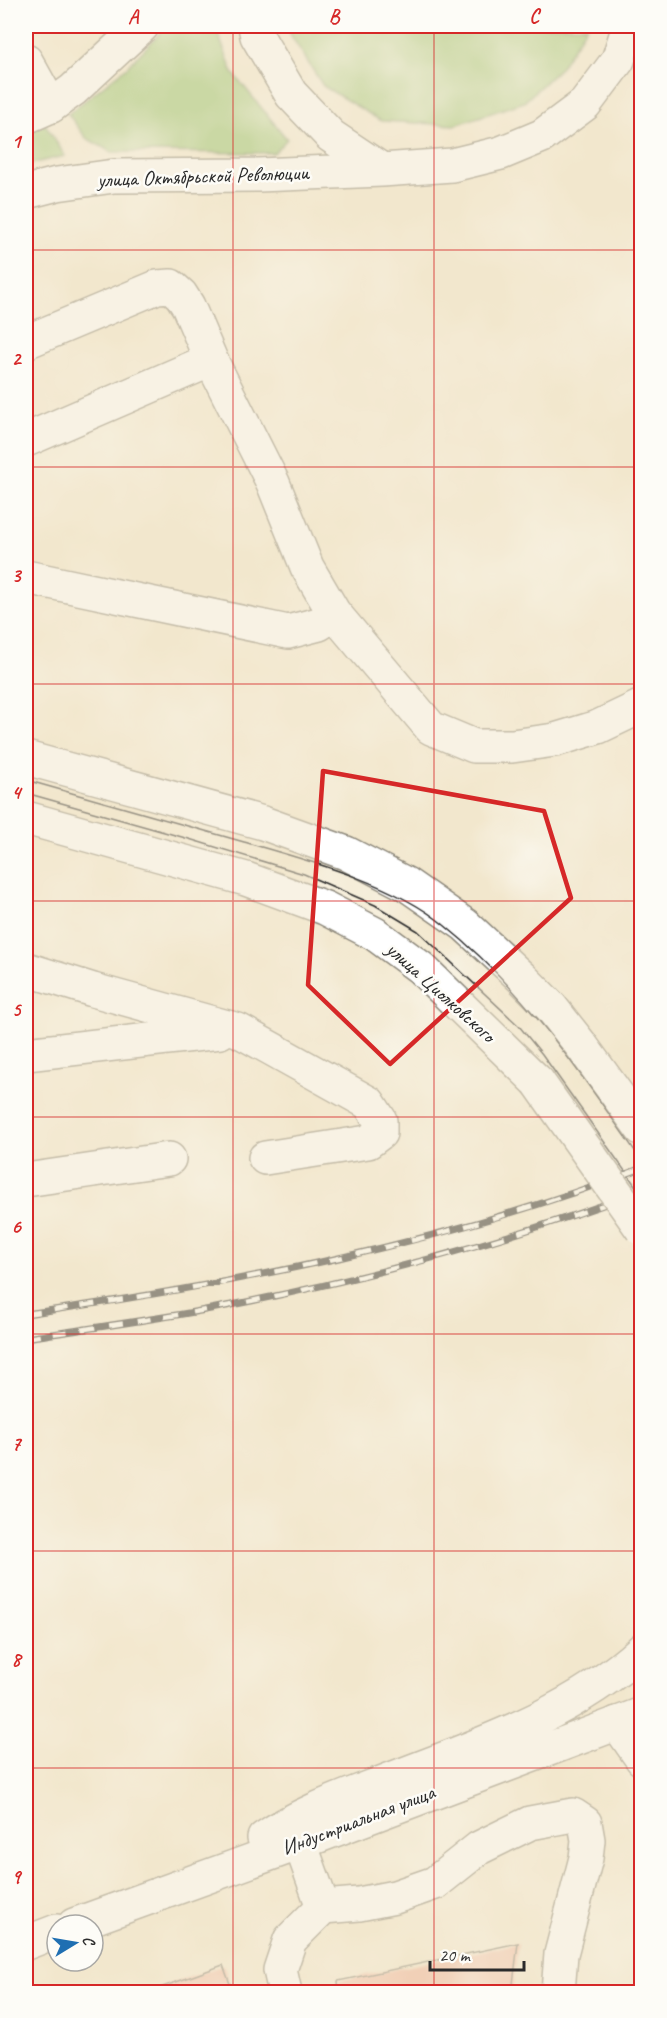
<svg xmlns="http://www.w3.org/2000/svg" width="667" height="2018" font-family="Caveat,sans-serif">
  <rect width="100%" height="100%" fill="#fdfcf7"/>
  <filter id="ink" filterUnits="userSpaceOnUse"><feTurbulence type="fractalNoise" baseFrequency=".0167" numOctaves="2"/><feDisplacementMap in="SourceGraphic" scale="12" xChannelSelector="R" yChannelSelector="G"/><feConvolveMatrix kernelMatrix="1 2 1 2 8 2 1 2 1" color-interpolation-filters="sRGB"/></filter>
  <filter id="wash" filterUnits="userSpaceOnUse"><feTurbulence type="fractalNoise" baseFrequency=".008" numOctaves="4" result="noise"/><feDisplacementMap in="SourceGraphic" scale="24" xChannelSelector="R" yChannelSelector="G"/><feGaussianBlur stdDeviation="1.35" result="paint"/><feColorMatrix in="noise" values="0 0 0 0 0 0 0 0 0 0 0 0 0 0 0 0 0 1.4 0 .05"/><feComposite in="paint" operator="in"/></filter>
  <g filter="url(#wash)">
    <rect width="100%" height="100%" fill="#f2e7cd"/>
    <!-- green -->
    <path fill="#9ac571" stroke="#62784e" stroke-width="1.5" d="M167,26H215L233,73L287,139L274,153L111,152L86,138L68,114L127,67Z
      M288,26H587L561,67L524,102L455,125L381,121L323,86L290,34Z
      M45,124L65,156L26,165V132Z"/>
    <g id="blocks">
      <!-- building -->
      <path fill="#f0b49b" d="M518,1943L512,1992H339L338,1981Z
        M223,1965L233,1992H158L157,1989Z"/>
    </g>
  </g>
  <g filter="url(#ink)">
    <use href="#blocks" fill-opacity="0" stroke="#8e897c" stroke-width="1.5"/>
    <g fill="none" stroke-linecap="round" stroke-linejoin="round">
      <!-- minor casing -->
      <g stroke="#8e897c" stroke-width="36">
        <path id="minor" d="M26,61L51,106
          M26,342L157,287L171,286L181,295L188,306L211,360L273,483L307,567L334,613L431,728L474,746H512L555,740L598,727L642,706
          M26,440L211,360
          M26,577L288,632L319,624L334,613
          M26,969L93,990L238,1030L369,1103L380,1120V1133L368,1142L265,1158
          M26,1054L220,1032
          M26,1180L169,1159
          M617,1723L642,1759
          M300,1843L323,1907L359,1904L395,1897L435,1883L479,1848L530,1823L573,1815L585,1823L588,1840L586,1858L561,1954L558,1992
          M285,1992L280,1970L290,1940L323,1907"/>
      </g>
      <!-- major casing -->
      <g stroke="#8e897c" stroke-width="36">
        <path id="major" d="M255,26L257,36L291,94L331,136L382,170L452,165L501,153L542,136L585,104L618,60L629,26
          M26,117L51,106L73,90L142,26
          M26,192L57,184L114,176L258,175L382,170
          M26,758L263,823L346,853L406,884L465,925L521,977L551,1007L581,1045L642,1129
          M26,818L246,879L325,908L375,934L421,968L538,1082
          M264,1838C296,1816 334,1801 371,1787C463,1750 567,1719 642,1650
          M74,1925L300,1843L642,1714
          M26,1943L57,1931"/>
      </g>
      <!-- minor -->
      <use href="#minor" stroke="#fff" stroke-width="33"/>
      <!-- major -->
      <use href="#major" stroke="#fff" stroke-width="33"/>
      <!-- tram -->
      <path stroke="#2b2b2b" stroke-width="1.5" d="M26,780C98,800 171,821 244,842C307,860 394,883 444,925C525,990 583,1077 642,1161
        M26,793L189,839L304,874L375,905L418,931L519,1026L542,1054L642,1195"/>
      <!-- rail casing -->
      <g stroke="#2b2b2b" stroke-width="7">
        <path id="rail" d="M26,1314C234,1284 444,1244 642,1168
          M26,1338C84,1329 142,1321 200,1311C350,1283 499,1244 642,1191"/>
      </g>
      <!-- rail -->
      <use href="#rail" stroke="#fdfcf7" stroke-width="4.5" stroke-dasharray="14" stroke-linecap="butt"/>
      <!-- major-bridge casing -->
      <g stroke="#8e897c" stroke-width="36" stroke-linecap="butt">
        <path id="major-bridge" d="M538,1082L642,1229"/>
      </g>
      <!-- major-bridge -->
      <use href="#major-bridge" stroke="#fff" stroke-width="33"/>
    </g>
  </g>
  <!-- marked area -->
  <path d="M0 0H667V2018H0ZM323,771L544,811L571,898L390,1064L308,985Z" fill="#f2e7cd" fill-opacity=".55" fill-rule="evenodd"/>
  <path fill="none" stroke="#d62828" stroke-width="4.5" stroke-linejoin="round" d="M323,771L544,811L571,898L390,1064L308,985Z"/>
  <!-- grid -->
  <path fill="none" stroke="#d62828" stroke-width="1.5" stroke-opacity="0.55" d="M233,26V1992M434,26V1992M26,250H642M26,467H642M26,684H642M26,901H642M26,1117H642M26,1334H642M26,1551H642M26,1768H642"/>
  <g text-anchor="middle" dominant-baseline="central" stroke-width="5" stroke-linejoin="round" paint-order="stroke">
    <!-- street labels -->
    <g font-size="21" fill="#2b2b2b" stroke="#fdfcf7">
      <text transform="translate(203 176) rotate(-2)">улица Октябрьской Революции</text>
      <text transform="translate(441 992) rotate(42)">улица Циолковского</text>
      <text transform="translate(358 1820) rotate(-21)">Индустриальная улица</text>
    </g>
  </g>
  <!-- margin -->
  <rect width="667" height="2018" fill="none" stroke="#fdfcf7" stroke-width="66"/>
  <!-- north arrow -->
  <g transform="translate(75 1943) rotate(79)"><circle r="28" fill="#fdfcf7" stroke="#a9a8a5" stroke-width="1.5"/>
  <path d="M0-4.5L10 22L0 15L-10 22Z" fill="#1f6fb2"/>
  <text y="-9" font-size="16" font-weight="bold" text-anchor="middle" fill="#2b2b2b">С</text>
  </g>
  <!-- scale -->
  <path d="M430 1961v9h94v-9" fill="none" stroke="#2b2b2b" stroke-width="3"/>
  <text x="439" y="1961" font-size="18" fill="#2b2b2b" stroke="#fdfcf7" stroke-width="4.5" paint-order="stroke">20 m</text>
  <rect x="33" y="33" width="601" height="1952" fill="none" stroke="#d62828" stroke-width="2"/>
  <g font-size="20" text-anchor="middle" font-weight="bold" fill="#d62828">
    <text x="133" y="23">A</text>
    <text x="334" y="23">B</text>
    <text x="534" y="23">C</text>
    <text x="16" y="148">1</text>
    <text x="16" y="365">2</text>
    <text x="16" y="582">3</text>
    <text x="16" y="799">4</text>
    <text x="16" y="1016">5</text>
    <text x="16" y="1233">6</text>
    <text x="16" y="1450">7</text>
    <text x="16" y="1666">8</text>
    <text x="16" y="1883">9</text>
  </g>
</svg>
